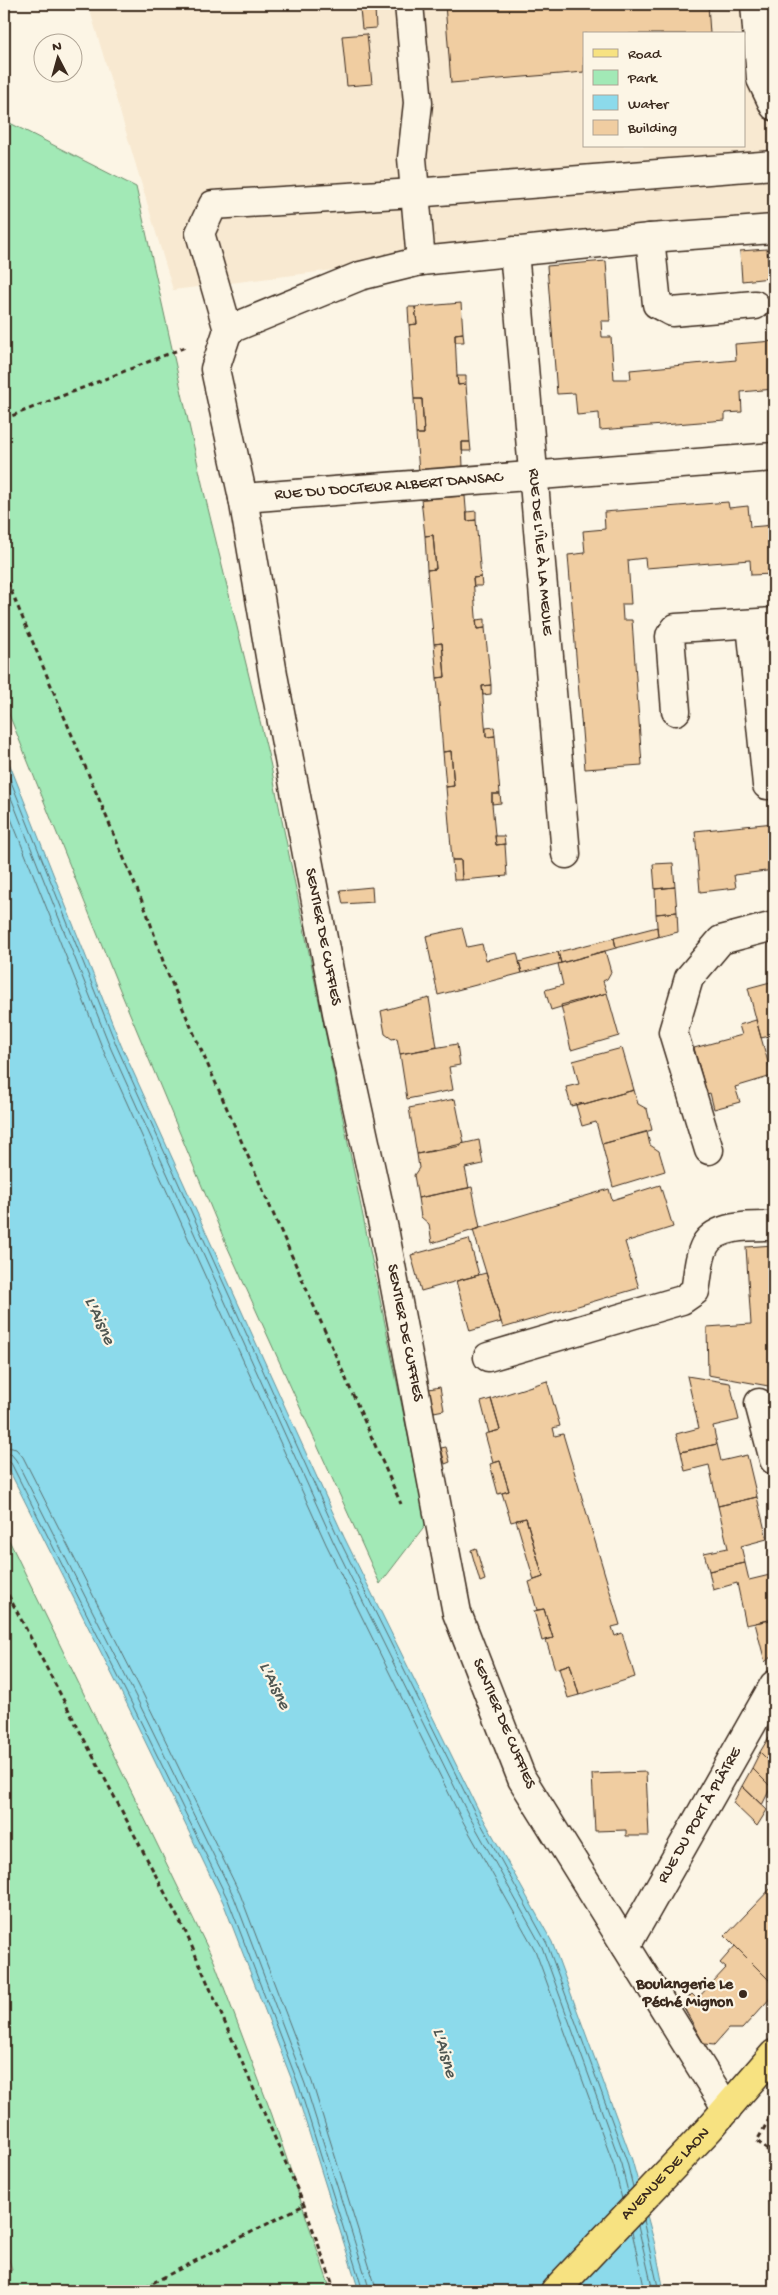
<svg xmlns="http://www.w3.org/2000/svg" width="778" height="2295" font-family="'Gochi Hand',sans-serif">
  <rect width="100%" height="100%" fill="#fcf5e5"/>
  <filter id="ink" filterUnits="userSpaceOnUse"><feTurbulence type="fractalNoise" baseFrequency=".02" numOctaves="2"/><feDisplacementMap in="SourceGraphic" scale="10" xChannelSelector="R" yChannelSelector="G"/><feConvolveMatrix kernelMatrix="1 2 1 2 8 2 1 2 1" color-interpolation-filters="sRGB"/></filter>
  <g filter="url(#ink)">
    <!-- built -->
    <path fill="#f8e9d1" fill-rule="evenodd" d="M88,4H774V215L173,290ZM584,34H744V146H584Z"/>
    <!-- green -->
    <path fill="#a2e9b6" stroke="#6e8a6a" d="M4,120L136,187L204,492L270,762L426,1524L380,1584L227,1246L120,990L4,702Z
      M4,1530L214,1961L272,2115L331,2291H8L4,2273L12,2270L4,2243Z"/>
    <!-- water -->
    <path fill="#8cdaeb" stroke="#6c9499" d="M4,750L121,1045L344,1537L478,1809L552,1942L632,2160L654,2241L664,2291H359L295,2088L223,1902L126,1702L4,1460Z"/>
    <g fill="none" stroke-linecap="round" stroke-linejoin="round">
      <!-- shore -->
      <path stroke="#5b7070" stroke-width="1" d="M4,764L117,1047L339,1539L474,1811L547,1944L627,2162L633,2187
        M4,780L111,1049L333,1541L468,1814L542,1947L621,2164L628,2192
        M4,801L104,1052L326,1544L461,1818L535,1950L614,2166L622,2199
        M4,1446L16,1449L23,1457L143,1694L240,1894L312,2082L377,2291
        M4,1453L11,1454L16,1460L136,1697L234,1897L305,2084L370,2291
        M4,1459L11,1463L130,1700L228,1900L299,2086L363,2291
        M643,2220L659,2291
        M638,2226L653,2291
        M632,2232L645,2291"/>
    </g>
    <!-- building -->
    <path fill="#f0cda1" stroke="#3b2a1e" d="M445,4H708L710,34H584V72L451,83Z
      M375,8L376,28L362,29L360,9Z
      M367,34L372,84L347,86L342,36Z
      M767,249L770,278L742,281L740,251Z
      M606,261L610,321H601L602,337H611L614,379H631L630,370L736,360L735,344L774,341V389L741,392L742,412L725,413V420L600,430L599,413L577,415L575,393L557,394L547,266Z
      M461,303L463,333L455,334L457,376L458,385L466,384L470,442H462L463,467L419,472L416,434H424L422,399H414L409,325L417,324L415,307Z
      M408,307H415L417,324L409,325Z
      M463,333L464,342H455V334Z
      M457,376H466V384L458,385Z
      M414,399H422L424,434H416Z
      M462,442H470L471,451H462Z
      M465,496L467,521L476,520L481,577L473,578L477,629L485,628L491,685L482,686L486,737L495,736L500,794H492V804L496,845L505,844L507,876L462,880L461,860H452L446,787L454,786L451,751L443,752L437,678L445,677L442,643L434,644L427,570L436,569L433,535L425,536L421,499Z
      M728,502L729,508L748,506L750,527L774,525V574L751,575L750,560L646,568L645,558L628,560L631,604H622L623,620H632L642,765L585,769L568,555L585,553L583,531L605,529L604,512Z
      M476,511V520L467,521V512Z
      M433,535L436,569L427,570L425,536Z
      M481,577L482,586H474L473,578Z
      M485,619V628L477,629L476,620Z
      M774,639V733L765,640Z
      M442,643L445,677L437,678L434,644Z
      M491,685V694L483,695L482,686Z
      M494,727L495,736L486,737V728Z
      M451,751L454,786L446,787L443,752Z
      M492,794H500L501,803L492,804Z
      M774,823V870L734,875L736,888L700,892L695,831Z
      M495,836H504L505,844L496,845Z
      M452,860H461L462,880H454Z
      M673,863L675,887L655,889L653,864Z
      M372,887L373,902L343,904L340,890Z
      M675,887L677,912L656,914L655,889Z
      M677,912L678,932L658,937L656,914Z
      M657,927L658,937L616,948L614,938Z
      M462,928L467,947L482,944L486,960L517,953L522,973L438,995L426,936Z
      M614,938L616,948L561,963L558,952Z
      M605,951L611,972L607,979L603,981L607,993L551,1010L545,990L563,985L558,964Z
      M558,952L561,963L522,973L519,962Z
      M774,981V1035L761,1038L748,988Z
      M607,993L619,1036L571,1050L561,1005Z
      M429,998L437,1047L400,1054L397,1038L392,1039L385,1034L381,1011Z
      M756,1020L772,1076L735,1087L740,1102L714,1109L710,1093L707,1094L694,1048L742,1035L739,1025Z
      M457,1044L460,1065L449,1067L453,1090L407,1099L400,1054Z
      M622,1048L634,1090L584,1104V1103L571,1106L566,1087L579,1084L573,1061Z
      M634,1090L638,1104L647,1109L652,1130L602,1144L596,1122L582,1126L576,1105L584,1103V1104Z
      M455,1099L464,1143L461,1144V1146L417,1154L409,1108Z
      M647,1132L650,1145L659,1151L665,1171L613,1187L602,1144Z
      M479,1140L483,1164L465,1168L469,1188L418,1198L414,1175L419,1168L417,1154Z
      M660,1185L673,1227L625,1242L639,1288L503,1328L473,1230L609,1189L612,1200Z
      M472,1187L480,1228L432,1243L429,1224L421,1217L418,1198Z
      M469,1239L479,1275L421,1291L411,1255Z
      M774,1245V1387L708,1375L707,1327L751,1324L746,1247Z
      M486,1273L501,1322L470,1331L456,1281Z
      M687,1376L730,1383L739,1420L713,1426L717,1444L681,1452L676,1434L699,1428Z
      M547,1381L560,1426L553,1428L555,1436L563,1434L620,1625L612,1627L615,1636L622,1633L635,1677L579,1695L570,1664L555,1669L546,1640L553,1638L544,1609L537,1610L529,1582L543,1577L526,1518L511,1522L502,1493L509,1491L500,1461L493,1463L485,1434L500,1430L491,1399Z
      M440,1387L444,1410L434,1412L429,1389Z
      M491,1399L500,1430L489,1433L481,1402Z
      M717,1444L721,1461L747,1455L757,1497L718,1506L709,1465L685,1471L681,1452Z
      M446,1447L450,1462L445,1464L441,1448Z
      M500,1461L509,1491L498,1494L490,1464Z
      M757,1497L767,1539L741,1546L745,1563L709,1571L704,1553L728,1548L718,1506Z
      M526,1518L543,1577L534,1580L516,1520Z
      M476,1548L485,1580L480,1582L471,1550Z
      M745,1563L749,1580L774,1574V1619L746,1625L737,1583L713,1590L709,1571Z
      M544,1609L553,1638L542,1641L534,1611Z
      M774,1619V1654L765,1662L755,1623Z
      M570,1664L579,1695L568,1698L559,1668Z
      M769,1737L774,1742V1766L760,1752Z
      M760,1752L774,1766V1790L752,1768Z
      M752,1768L771,1787L762,1805L742,1786Z
      M646,1772L649,1836H626V1830L595,1831L592,1774Z
      M742,1786L767,1810L757,1826L733,1803Z
      M774,1885V1985L725,1936Z
      M735,1946L774,1985V1994L742,2029H728L714,2045L704,2044L682,2004L692,1994L697,1999L726,1968L720,1963Z"/>
    <g fill="none" stroke-linecap="round" stroke-linejoin="round">
      <!-- minor casing -->
      <g stroke="#3b2a1e" stroke-width="31">
        <g id="minor">
          <path d="M409,4L418,103L412,158L421,261"/>
          <path d="M755,4L761,79L774,106"/>
          <path d="M650,238L657,304L672,312L755,305"/>
          <path id="s1" d="M514,251L566,854"/>
          <path d="M228,330L360,276L421,261L650,238L774,229"/>
          <path id="s2" d="M243,498L774,457"/>
          <path d="M751,624L767,785"/>
          <path d="M676,711L670,636L676,628L774,622"/>
          <path d="M709,1150L673,1032L689,978L721,940L774,926"/>
          <path d="M488,1357L682,1300L695,1291C698,1277 698,1258 705,1245C717,1224 753,1226 774,1226"/>
          <path d="M759,1403L774,1460"/>
          <path id="s3" d="M626,1946L774,1685"/>
          <path d="M727,2109L522,1779L457,1613L385,1234L339,1023L274,680L243,498L215,369L228,330L200,233L213,205L414,193L774,165"/>
        </g>
      </g>
      <!-- major casing -->
      <g stroke="#3b2a1e" stroke-width="31">
        <g id="major">
          <path id="s4" d="M555,2291L709,2129L774,2054"/>
        </g>
      </g>
      <!-- path -->
      <path stroke="#3b2a1e" stroke-width="3" stroke-dasharray="5 4" stroke-linecap="butt" d="M4,419L188,346
        M4,574L147,913L166,970L401,1504
        M4,1587L186,1933L304,2205L335,2291
        M774,2110L757,2141L774,2156
        M137,2291L304,2205"/>
      <!-- minor -->
      <use href="#minor" stroke="#fcf5e5" stroke-width="28"/>
      <!-- major -->
      <use href="#major" stroke="#f7e281" stroke-width="28"/>
    </g>
  </g>
  <!-- markers -->
  <circle fill="#3b2a1e" stroke="#fcf5e5" stroke-width="2" cx="743" cy="1994" r="5"/>
  <g text-anchor="middle" dominant-baseline="central" stroke-width="4.5" stroke-linejoin="round" paint-order="stroke">
    <!-- street labels -->
    <g font-size="16" fill="#3b2a1e" stroke="#fcf5e5">
      <text stroke="none"><textPath href="#s2" startOffset="146">RUE DU DOCTEUR ALBERT DANSAC</textPath></text>
      <text stroke="none"><textPath href="#s1" startOffset="302">RUE DE L'ÎLE À LA MEULE</textPath></text>
      <text transform="translate(322 937) rotate(79)">SENTIER DE CUFFIES</text>
      <text transform="translate(404 1333) rotate(79)">SENTIER DE CUFFIES</text>
      <text transform="translate(503 1724) rotate(67)">SENTIER DE CUFFIES</text>
      <text stroke="none"><textPath href="#s3" startOffset="150">RUE DU PORT À PLÂTRE</textPath></text>
      <text stroke="none"><textPath href="#s4" startOffset="161">AVENUE DE LAON</textPath></text>
    </g>
    <!-- poi labels -->
    <g font-size="16" font-weight="bold" fill="#3b2a1e" stroke="#fcf5e5" text-anchor="end">
      <text x="733" y="1985">Boulangerie Le<tspan x="733" dy="18">Péché Mignon</tspan></text>
    </g>
    <!-- water labels -->
    <g font-size="18" font-style="italic" fill="#4f5651" stroke="#fcf5e5">
      <text transform="translate(99 1321) rotate(65)">L'Aisne</text>
      <text transform="translate(274 1686) rotate(64)">L'Aisne</text>
      <text transform="translate(444 2053) rotate(74)">L'Aisne</text>
    </g>
  </g>
  <!-- margin -->
  <rect width="778" height="2295" fill="none" stroke="#fcf5e5" stroke-width="20"/>
  <rect x="10" y="10" width="758" height="2275" fill="none" stroke="#3b2a1e" stroke-width="2" filter="url(#ink)"/>
  <!-- legend -->
  <rect x="583" y="32" width="162" height="115" fill="#fcf5e5" stroke="#afa495"/>
  <rect x="593" y="49" width="25" height="8" fill="#f7e281" stroke="#afa495"/>
  <text x="628" y="58" font-size="15" fill="#3b2a1e">Road</text>
  <rect x="593" y="70" width="25" height="15" fill="#a2e9b6" stroke="#afa495"/>
  <text x="628" y="82" font-size="15" fill="#3b2a1e">Park</text>
  <rect x="593" y="95" width="25" height="15" fill="#8cdaeb" stroke="#afa495"/>
  <text x="628" y="108" font-size="15" fill="#3b2a1e">Water</text>
  <rect x="593" y="120" width="25" height="15" fill="#f0cda1" stroke="#afa495"/>
  <text x="628" y="132" font-size="15" fill="#3b2a1e">Building</text>
  <!-- north arrow -->
  <g transform="translate(58 58) rotate(354)"><circle r="24" fill="#fcf5e5" stroke="#afa495"/>
  <path d="M0-4L9 19L0 12L-9 19Z" fill="#3b2a1e"/>
  <text y="-8" font-size="14" font-weight="bold" text-anchor="middle" fill="#3b2a1e">N</text>
  </g>
</svg>
